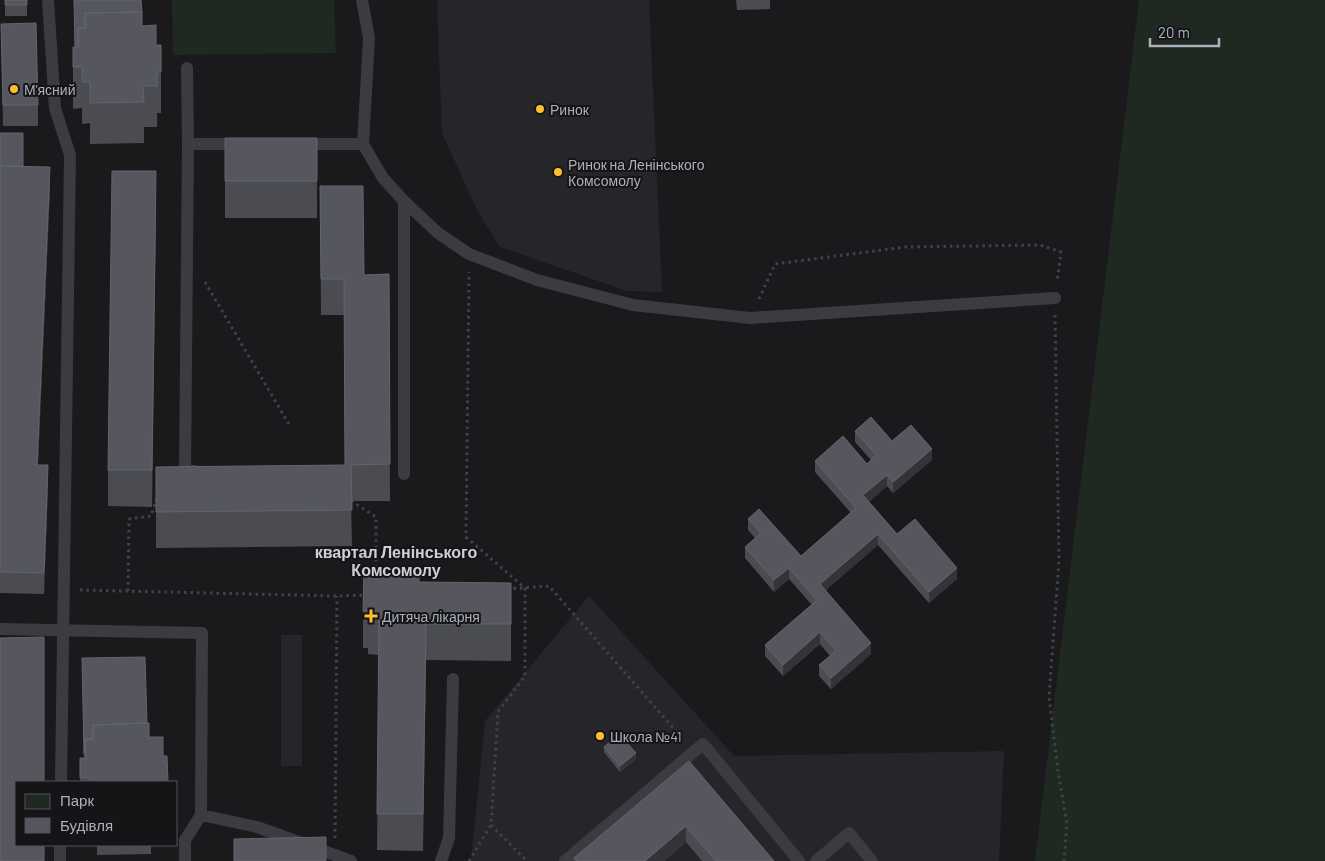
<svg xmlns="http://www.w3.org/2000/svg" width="1325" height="861" font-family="Barlow,sans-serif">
  <rect width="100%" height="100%" fill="#1a1a1d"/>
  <!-- built -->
  <path fill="#26262a" d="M437,0H649L662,292L627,291L500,247L477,210L442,133Z
    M589,596L734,756L1004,751L999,861H471L485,721Z
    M281,635H302V766H281Z"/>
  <!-- green -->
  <path fill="#1f2921" d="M172,0H334L336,53L173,55Z
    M1139,0H1325V861H1035Z"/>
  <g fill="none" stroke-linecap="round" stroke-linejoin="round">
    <!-- path -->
    <path stroke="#404349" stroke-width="3" stroke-dasharray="2.5 4" stroke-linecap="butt" d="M205,282L290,426
      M759,299L775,264L905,247L1040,245L1061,252L1057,282
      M1055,315L1059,561L1049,697L1058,771L1067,824L1064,861
      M351,501L376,517V574
      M507,589L549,586L682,738
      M80,590L337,596L366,595
      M128,591L129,519L151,516L157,497
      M491,825L527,861
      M335,838L337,596
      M469,861L491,825L498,712L525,676V588L466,537L469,272"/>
    <!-- lane -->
    <path stroke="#3b3c42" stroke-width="12" d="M48,0L55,108L70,155L61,782
      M362,0L369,38L363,144L383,178L404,201L438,233L469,254L537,280L633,305L750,318L1055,298
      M187,68L188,144
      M301,144H363
      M404,201V474
      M195,471H185L188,144H241
      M0,629L202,633L201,815L185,840V861
      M201,815L257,827L351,861
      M60,861V845
      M441,861L449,838L453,679
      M565,861L703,744L799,861
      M816,861L849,833L872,861"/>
  </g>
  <!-- wall -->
  <path fill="#4b4c52" d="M5,0H27V16H5Z
    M74,0L142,26L156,45H161V113H157V127H144V143L90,144V123L82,124V108L73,109V47H75Z
    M736,0H770V9L737,10Z
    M1,24L38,105V126H3Z
    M0,133L23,166L50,188L38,465L48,486L44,594L0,593Z
    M225,138H317V218H225Z
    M320,186L364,275L389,274L390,501H351L352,546L156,548V467L345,465L344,315H321Z
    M156,207L152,507L108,506V470Z
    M855,431L892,441L932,460L893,493L887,486L869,502L897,534L957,579L929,603L878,545L826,590L871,654L831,689L819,676V665L830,656L820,644L783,676L765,656V645L812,605L789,579L774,592L745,558V547L755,538L748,530V519L801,556L851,513L815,472V461L867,464L871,460L855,442Z
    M419,582L511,583V661L426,660L423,851L377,850L379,655L368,654V648H363V611Z
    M82,658L147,723L149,737L163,756L168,782H80V758H84Z
    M604,747L636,759L620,772L604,752Z
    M689,761L774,861H702L686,842L664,861H574V858Z
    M97,845H151V854L97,855Z"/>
  <!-- shaded-wall -->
  <path fill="#333438" d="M50,167V188L37,485V465Z
    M156,171V207L152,507V470Z
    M932,449V460L893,493V482Z
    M48,465V486L44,594V573Z
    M887,475V486L863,507V495Z
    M878,534V545L820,595V584Z
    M789,568V579L774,592V580Z
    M957,568V579L929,603V592Z
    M426,624V660L423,851V814Z
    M820,632V644L783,676V665Z
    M871,643V654L831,689V678Z
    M636,753V759L620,772V766Z
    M686,826V842L664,861H645Z"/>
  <!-- building -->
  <path fill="#56575e" stroke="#63656c" d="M5,0H27V5H5Z
    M74,0H141L142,12L85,13V28H78V46H75Z
    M142,12V26L156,25V45H161V72H157V86H143L144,102L90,103V82H82V67H73V47H79L78,28H86L85,13Z
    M36,23L38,105H3L1,24Z
    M0,133H23V166H0Z
    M225,138H317V181H225Z
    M0,166L50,167L37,465H48L44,573L0,572Z
    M112,171H156L152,470H108Z
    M320,186H363L364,275L389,274L390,464L351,465L352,510L156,512V467L345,465L344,279H321Z
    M871,417L892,441L911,425L932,449L893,482L887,475L863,495L897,534L915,519L957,568L929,592L878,534L820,584L871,643L831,678L819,665L836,651L820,632L783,665L765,645L817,600L789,568L774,580L745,547L761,533L748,519L759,509L801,556L856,508L815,461L843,436L867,464L876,455L855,431Z
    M364,570H419V582L511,583V624H426L423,814H377L379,618H368L369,611H363Z
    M44,637V782H16V845H44V861H0V638Z
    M145,657L147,723L93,725V739H85V754H84L82,658Z
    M149,723V737H163V756H167L168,782H89V778H80V758H86L85,739H93V725Z
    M619,734L636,753L620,766L604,747Z
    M689,761L774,861H716L686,826L645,861H577L574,858Z
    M326,837V861H234V839Z"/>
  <!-- markers -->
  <g fill="#ffbe30" stroke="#151518" stroke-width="2">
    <circle cx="14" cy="89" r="5"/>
    <circle cx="540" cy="109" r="5"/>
    <circle cx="558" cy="172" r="5"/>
    <path d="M368.5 608.5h5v5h5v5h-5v5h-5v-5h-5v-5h5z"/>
    <circle cx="600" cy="736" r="5"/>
  </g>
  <g text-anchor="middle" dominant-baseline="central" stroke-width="4" stroke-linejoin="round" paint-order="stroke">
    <!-- poi labels -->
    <g font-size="14" fill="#abb0bd" stroke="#151518" text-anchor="start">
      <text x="24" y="89">М'ясний</text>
      <text x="550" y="109">Ринок</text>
      <text x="568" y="164">Ринок на Ленінського<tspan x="568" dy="16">Комсомолу</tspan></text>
      <text x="382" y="616">Дитяча лікарня</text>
      <text x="610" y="736">Школа №41</text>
    </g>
    <!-- quarter labels -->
    <g font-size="16" font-weight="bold" fill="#cdd0d9" stroke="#151518">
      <text x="396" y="551">квартал Ленінського<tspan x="396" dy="18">Комсомолу</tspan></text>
    </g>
  </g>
  <!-- legend -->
  <rect x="15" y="781" width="162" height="65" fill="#151518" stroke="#51535a"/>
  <rect x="25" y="794" width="25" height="15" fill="#1f2921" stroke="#51535a"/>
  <text x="60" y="806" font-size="15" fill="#abb0bd">Парк</text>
  <rect x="25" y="818" width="25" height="15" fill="#56575e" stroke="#51535a"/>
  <text x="60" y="831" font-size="15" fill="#abb0bd">Будівля</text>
  <!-- scale -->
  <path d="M1150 38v8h69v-8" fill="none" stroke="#abb0bd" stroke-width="2.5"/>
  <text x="1158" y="38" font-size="15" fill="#abb0bd" stroke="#151518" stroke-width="4" paint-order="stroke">20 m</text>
</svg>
